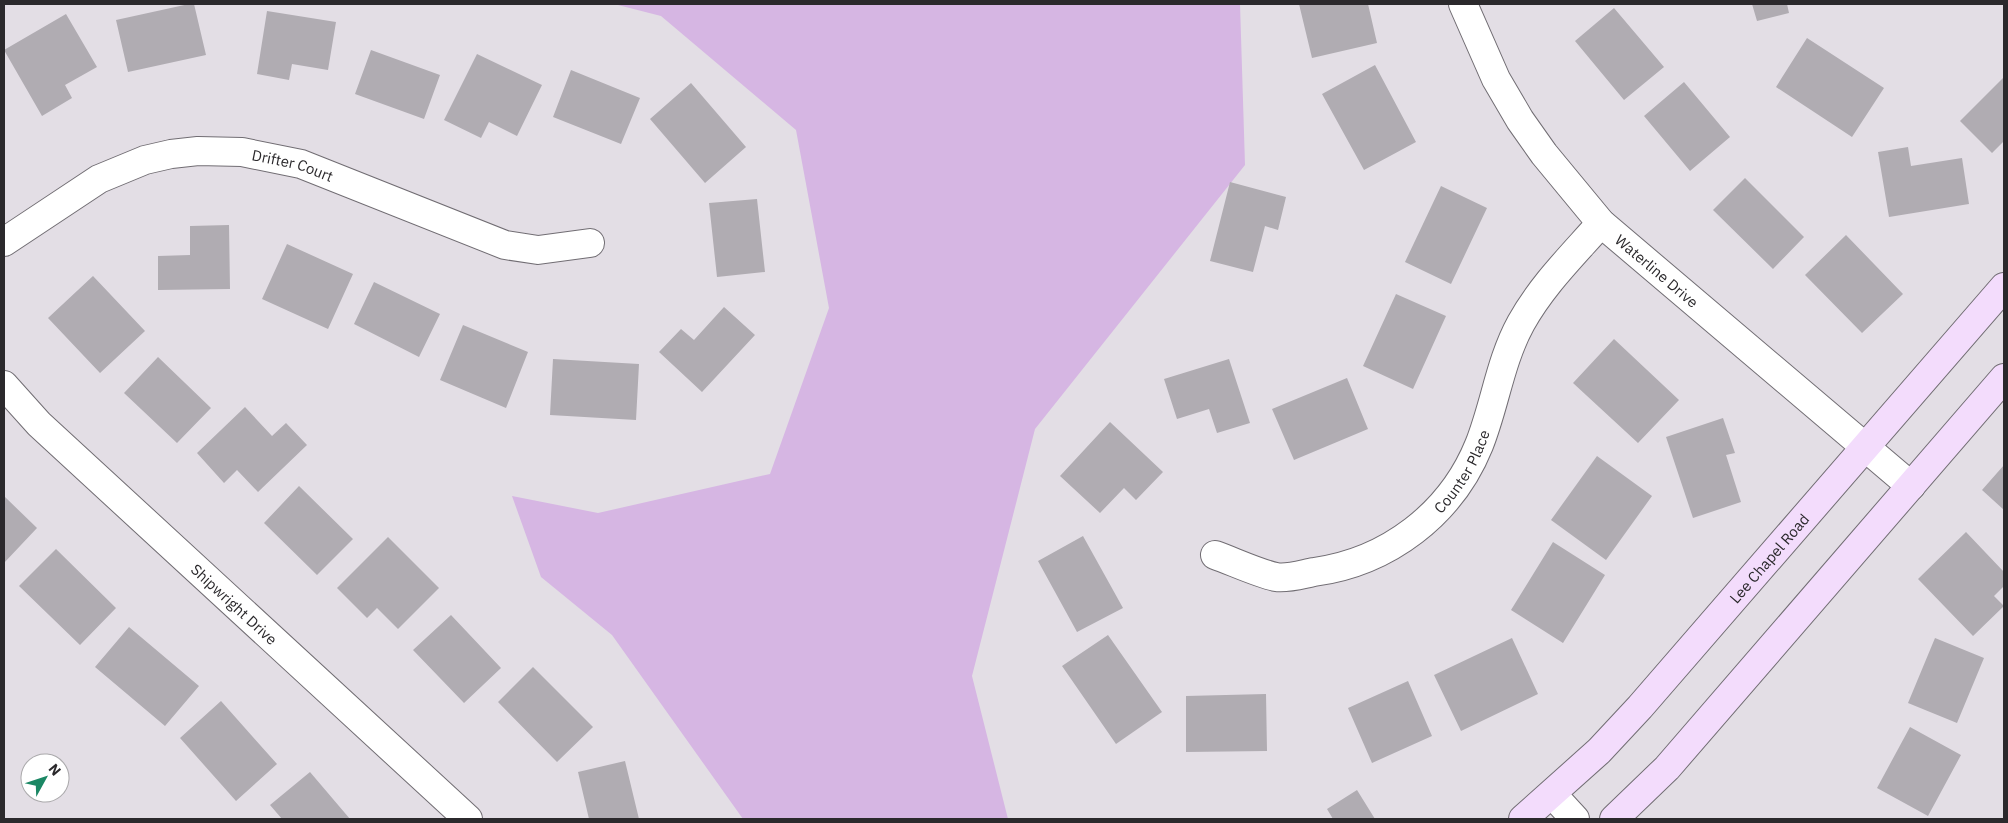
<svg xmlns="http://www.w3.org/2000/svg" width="2008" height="823" font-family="'IBM Plex Sans',sans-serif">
  <rect width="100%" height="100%" fill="#e3dee5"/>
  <!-- green -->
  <path fill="#d6b6e3" d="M614,4H1240L1245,165L1035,429L972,676L1008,819H743L612,635L541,577L512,496L598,513L770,474L829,308L796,130L661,16Z"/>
  <!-- building -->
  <path fill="#b0acb2" d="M189,4H194L206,55L128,72L116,20Z
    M1299,4H1368L1377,43L1312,58Z
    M1752,4H1787L1789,13L1757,21Z
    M1614,8L1664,67L1624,100L1575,41Z
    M267,11L336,22L328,70L292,64L289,80L257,74Z
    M66,14L97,67L65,85L72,98L42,116L4,50Z
    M1807,38L1884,88L1852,137L1776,87Z
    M371,50L440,75L424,119L355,94Z
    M477,54L542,85L517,136L489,122L481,138L444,120Z
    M1375,65L1416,142L1364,170L1322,94Z
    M571,70L640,98L621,144L553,117Z
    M2004,77V141L1992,153L1960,121Z
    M1684,82L1730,137L1690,171L1644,116Z
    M691,83L746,147L705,183L650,119Z
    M1908,147L1911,166L1962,158L1969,204L1889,217L1878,152Z
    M1745,178L1804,237L1773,269L1713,210Z
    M1230,182L1286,197L1278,230L1265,226L1253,272L1210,261Z
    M1441,186L1487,208L1451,284L1405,262Z
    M757,199L765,272L717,277L709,203Z
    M229,225L230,289L158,290V256L190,255V226Z
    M1846,235L1903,294L1862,333L1805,275Z
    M287,244L353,274L328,329L262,299Z
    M93,276L145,331L100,373L48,318Z
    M374,282L440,314L419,357L354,324Z
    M1396,294L1446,316L1413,389L1363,366Z
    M724,307L755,335L702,392L659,352L681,329L694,340Z
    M463,325L528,352L506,408L440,380Z
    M1614,339L1679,400L1638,443L1573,383Z
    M158,357L211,408L177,443L124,393Z
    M553,359L639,364L636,420L550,415Z
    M1229,359L1250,423L1217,433L1209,409L1177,419L1164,379Z
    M1347,378L1368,429L1294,460L1272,409Z
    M245,407L272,436L286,423L307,445L258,492L237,470L224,483L197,453Z
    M1723,418L1735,453L1726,455L1741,502L1693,518L1666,437Z
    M1110,422L1163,472L1136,500L1124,488L1100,513L1060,476Z
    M1597,456L1652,496L1606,560L1551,520Z
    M2004,465V510L1982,490Z
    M299,486L353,539L317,575L264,523Z
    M4,496L37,528L4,563Z
    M1966,532L2004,572V586L1994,596L2004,606L1973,636L1918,579Z
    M1083,536L1123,608L1077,632L1038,561Z
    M388,537L439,588L398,629L377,608L367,618L337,588Z
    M1553,542L1605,575L1563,643L1511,610Z
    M56,549L116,608L80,645L19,586Z
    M451,615L501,668L464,703L413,650Z
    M129,627L199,686L165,726L95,667Z
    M1108,635L1162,712L1116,744L1062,666Z
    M1512,638L1538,694L1461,731L1434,675Z
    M1935,638L1984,658L1957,723L1908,703Z
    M533,667L593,727L557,762L498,702Z
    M1408,681L1432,736L1372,763L1348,708Z
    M1266,694L1267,751L1186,752V696Z
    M221,701L277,764L236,801L180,738Z
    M1910,727L1961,755L1928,816L1877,788Z
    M625,761L639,819H589L578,772Z
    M310,772L350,819H282L270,805Z
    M1357,790L1375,819H1333L1327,809Z"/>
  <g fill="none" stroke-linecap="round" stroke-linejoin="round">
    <!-- street casing -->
    <g stroke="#716d73" stroke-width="30">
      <g id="street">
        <path id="s1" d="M1463,4L1496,79L1520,120L1544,154L1601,223L1911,486"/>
        <path id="s2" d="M4,242L99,179L145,160L171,154L198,151L242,152L301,164L505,245L538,250L590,243"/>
        <path id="s3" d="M4,385L39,424L468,819"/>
        <path id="s4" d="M1215,555C1232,561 1260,574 1276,577C1287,579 1303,574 1314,572C1388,562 1451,514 1479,445C1495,405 1500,361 1521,323C1542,285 1573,255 1601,223"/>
        <path d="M1552,794L1575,819"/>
      </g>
    </g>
    <!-- secondary casing -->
    <g stroke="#716d73" stroke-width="30">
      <g id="secondary">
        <path id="s5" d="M1523,819L1599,751L1640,707L2004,287"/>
        <path d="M1614,819L1667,768L2004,378"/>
      </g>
    </g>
    <!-- street -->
    <use href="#street" stroke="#fff" stroke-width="28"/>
    <!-- secondary -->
    <use href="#secondary" stroke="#f3dcfc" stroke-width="28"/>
  </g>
  <g text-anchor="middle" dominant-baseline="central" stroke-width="4" stroke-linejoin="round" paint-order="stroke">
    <!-- street labels -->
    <g font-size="15" fill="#2b292c" stroke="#fff">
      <text stroke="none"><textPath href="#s2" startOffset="314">Drifter Court</textPath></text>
      <text stroke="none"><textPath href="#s1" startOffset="334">Waterline Drive</textPath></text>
      <text stroke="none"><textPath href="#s4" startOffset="290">Counter Place</textPath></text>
      <text stroke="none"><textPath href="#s5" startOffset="359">Lee Chapel Road</textPath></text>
      <text stroke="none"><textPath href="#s3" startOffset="318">Shipwright Drive</textPath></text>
    </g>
  </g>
  <!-- border -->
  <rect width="2008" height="823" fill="none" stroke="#2b292c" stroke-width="10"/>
  <!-- north arrow -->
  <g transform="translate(45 778) rotate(50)"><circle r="24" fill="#ffffff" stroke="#aaa9ab"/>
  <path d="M0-4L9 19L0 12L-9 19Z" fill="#1b8764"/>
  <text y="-8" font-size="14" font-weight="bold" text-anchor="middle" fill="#2b292c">N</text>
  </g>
</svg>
